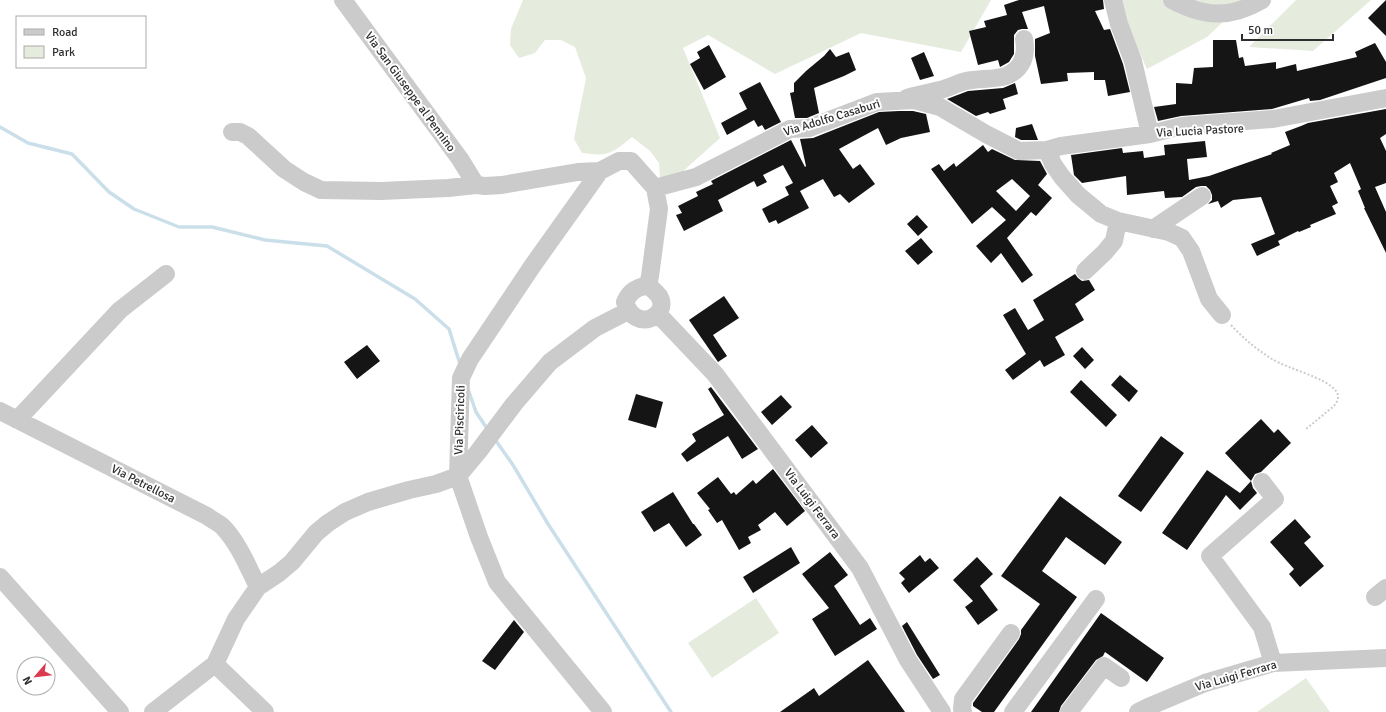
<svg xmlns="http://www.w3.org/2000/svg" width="1386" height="712" font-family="Signika,sans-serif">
  <rect width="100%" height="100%" fill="#fff"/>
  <!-- green -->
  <path fill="#e5ebdd" d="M523,0H991L961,52L861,33L775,74L708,35L683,48L720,138L661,191L659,163L650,151L632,137C612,153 609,157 582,153L574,139L586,78L575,47L561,40H545L535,53L519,58L510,45L511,29Z
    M1116,0H1246L1207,37L1147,69Z
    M1296,0H1371L1313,51L1249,47Z
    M756,598L779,633L712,678L688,643Z
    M1306,678L1330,712H1257Z"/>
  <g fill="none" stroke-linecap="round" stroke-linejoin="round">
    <!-- stream -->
    <path stroke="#cadfe9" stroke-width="3.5" d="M0,127L28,143L72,154L109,192L134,209L179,227H212L265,240L327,246L415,299L449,329L460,364
      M468,389L476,412L488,430
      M494,438L513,465L548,524L671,712"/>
  </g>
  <!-- building -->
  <path fill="#151515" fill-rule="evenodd" d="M1019,0H1103L1104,9L1095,11L1104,30L1110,29L1123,64L1130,92L1108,96L1105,80H1094V72L1067,73L1068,81L1041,84L1035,56V39L1050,33L1044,6L1022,12L1028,29H1022L1018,30L1014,35V54L1009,62L1000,67L998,60L978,65L969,31L986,27L984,21L1007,15L1004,5Z
    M1386,0V36L1368,18Z
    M1213,40H1236L1239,58L1243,57L1245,66L1276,62V69L1296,64L1297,71L1357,57L1355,52L1375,43L1386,62V78L1320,100L1310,101L1309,98L1272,109L1181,116L1158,121L1154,107L1176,104V83L1192,84L1194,68L1213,67Z
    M709,45L726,77L704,90L690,64L700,58L697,52Z
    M830,49L836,57L849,52L856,70L844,76L814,88L819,113L807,118H795L790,93L794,92V83L806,71L824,56Z
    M924,52L934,76L920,80L911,58Z
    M760,82L781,122L765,130L762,125L758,127L754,120L727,135L721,123L747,109L739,93Z
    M1015,83L1018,94L1003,99L1006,109L990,114L988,112L976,116L947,99L968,91L1003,88Z
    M1386,109V134L1380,138L1386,151V183L1375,187L1386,212V253L1364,208H1365L1358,191L1361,189L1350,163L1334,173L1338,182L1330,186L1338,203L1332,206L1336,214L1310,225L1311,227L1299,232L1298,231L1278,241L1280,245L1257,256L1251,244L1275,234L1261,197L1233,200L1221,208L1218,201L1208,204L1212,200V195L1210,190L1206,186H1201L1196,187L1182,197L1165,198L1164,191L1127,195L1126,176L1082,183L1074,175L1071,155L1122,148L1123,153L1143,151L1144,158L1165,155L1164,145L1205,141L1207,157L1187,159L1189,180L1209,176L1272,154L1271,153L1290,145L1285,132L1301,126L1308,123Z
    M899,111H913L926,114L930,132L901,138L886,145L878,128L839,149L853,169L860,164L875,184L849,203L840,194L834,197L823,179L800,191L809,208L778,224L776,220L769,223L762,209L789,195L785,187L793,183L783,165L763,175L767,182L757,187L754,181L718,200L723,211L684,231L676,215L682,213L678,206L698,196L696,192L713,184L711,181L791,140L805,167L806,166L800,139L813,138L879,112Z
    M1032,124L1038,140H1021L1015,137L1016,128Z
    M983,145L988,152L992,149L1015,160L1040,161L1047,174L1038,185L1052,198L1036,216L1031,212L1007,238L1033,275L1022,283L1001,253L991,263L976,246L1006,220L992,207L972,224L931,169L939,164L944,171L954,163L956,167ZM1012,179L1030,196L1016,211L996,191Z
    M917,215L928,227L918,236L907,224Z
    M921,238L933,252L918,265L905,251Z
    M1075,274L1078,278L1082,281L1089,280L1095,290L1075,304L1084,320L1055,337L1065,355L1044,367L1040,360L1013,380L1005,370L1026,354L1003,315L1015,308L1028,330L1044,320L1033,300Z
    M724,296L739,318L713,335L727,356L718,362L689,320Z
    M367,345L380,361L357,379L344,362Z
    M1082,347L1094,360L1085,369L1073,356Z
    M1120,375L1138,391L1129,402L1111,385Z
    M1081,380L1117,415L1106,427L1070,392Z
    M711,387L758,449L742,459L728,436L687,462L681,454L696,441L692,434L724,415L708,389Z
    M636,394L663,402L656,428L628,420Z
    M781,395L792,407L772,425L761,412Z
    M1261,419L1274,433L1278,429L1291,443L1261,472L1255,474L1251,481L1225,453Z
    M812,425L828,443L811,458L795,440Z
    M1161,436L1184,453L1141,512L1118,496Z
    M773,469L805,511L787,526L775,512L758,525L761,530L748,537L751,543L739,550L722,520L717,523L708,510L710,509L697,493L718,477L731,494L734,492L736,495L753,480L756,484Z
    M1207,470L1240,493L1251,481L1253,488L1257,493L1240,510L1226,495L1187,550L1162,533Z
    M673,492L693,524H694L702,535L686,547L669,523L654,532L641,512Z
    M1060,496L1122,542L1105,565L1066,537L1042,571L1077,597L994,712H982L973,706V703L1019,639L1021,634V630L1040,604L1001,576Z
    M1295,519L1311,537L1304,543L1324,566L1300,587L1289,574L1294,569L1270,542Z
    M791,547L800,563L753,593L743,577Z
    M830,552L848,575L834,586L860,625L870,618L877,629L835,656L812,619L829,608L802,574Z
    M920,555L925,562L930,558L939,568L909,593L901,583L905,579L899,573Z
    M977,557L993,574L980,586L998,610L978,625L965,607L973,601L953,580Z
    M1101,613L1164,658L1147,682L1105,652L1103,656L1096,660L1061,706L1059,712H1031Z
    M514,620L524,632L495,670L482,661Z
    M907,622L940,675L933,679L917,655L902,626Z
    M868,660L905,712H780L814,688L819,696Z"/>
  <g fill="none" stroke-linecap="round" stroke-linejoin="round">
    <!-- path -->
    <path stroke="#cbcbcb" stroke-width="2" stroke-dasharray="2 2" stroke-linecap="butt" d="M1231,325C1243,338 1256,349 1272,359C1288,369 1325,377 1336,391C1338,393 1338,396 1338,400L1334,406L1306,429"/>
    <!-- minor -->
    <path stroke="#cbcbcb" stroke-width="18" d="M343,0L460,159L476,185L485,186L502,185L578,172L600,171L619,161H631L655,188L659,209L650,276L648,285
      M1113,0L1119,24L1133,61L1150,134
      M1172,0C1204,17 1230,19 1262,0
      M907,98C918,94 929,93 940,90C949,88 957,83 966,81C979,78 993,80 1006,76C1023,69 1027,55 1024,39
      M232,132H240L248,136L284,169L304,182L321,190L381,191L448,188L476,185
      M1047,150L1053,164L1062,177L1078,195L1101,214L1118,221L1169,232L1182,238L1191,251L1209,299L1222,315
      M655,188L696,177L790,129L809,128L877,102L914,100L940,107L986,134L1019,151L1047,150L1061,146L1150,134L1182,126L1273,119L1386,98
      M1153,229L1202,196
      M1085,271L1105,252L1114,241L1118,221
      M648,285C652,289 656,292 659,296C671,316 635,334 625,302C630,291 636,288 648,285Z
      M658,314L715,374L860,568L908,660L942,712
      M0,411L207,516C212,520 219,523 223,527C239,544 248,567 258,587
      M17,420L120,310L166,274
      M1262,482L1275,499L1210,556L1262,627L1273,663
      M0,577L120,712
      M1375,597L1386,588
      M215,664L265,712
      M153,712L215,664L236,619L258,587L279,573L292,562L316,533L328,523L345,512L368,502L409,490L436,484L458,476L461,378L470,359L533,265L600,171
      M603,712L497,582L479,537L458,476L478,452L514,404L550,362L595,328L628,311
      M963,712L962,709L963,699L1011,633
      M1013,712L1096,599
      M1069,712L1104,666L1121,678
      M1138,712L1148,707L1205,683L1273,663L1386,658"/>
  </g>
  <g text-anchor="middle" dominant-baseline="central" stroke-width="4" stroke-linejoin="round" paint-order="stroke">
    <!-- street labels -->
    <g font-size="12" fill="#2e2e2e" stroke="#fff">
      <text transform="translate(410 92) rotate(54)">Via San Giuseppe al Pennino</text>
      <text transform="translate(832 118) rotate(-17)">Via Adolfo Casaburi</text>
      <text transform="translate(1200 131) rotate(-3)">Via Lucia Pastore</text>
      <text transform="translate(460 420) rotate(-88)">Via Pisciricoli</text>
      <text transform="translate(143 484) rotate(27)">Via Petrellosa</text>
      <text transform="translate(812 504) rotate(53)">Via Luigi Ferrara</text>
      <text transform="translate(1236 676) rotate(-16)">Via Luigi Ferrara</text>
    </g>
  </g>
  <!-- legend -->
  <rect x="16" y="16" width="130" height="52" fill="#ffffff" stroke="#ababab"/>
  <rect x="24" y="29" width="20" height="6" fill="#cbcbcb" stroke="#ababab"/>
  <text x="52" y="36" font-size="12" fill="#2e2e2e">Road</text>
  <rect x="24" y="46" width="20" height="12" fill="#e5ebdd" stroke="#ababab"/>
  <text x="52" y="56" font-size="12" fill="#2e2e2e">Park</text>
  <!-- north arrow -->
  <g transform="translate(36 676) rotate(242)"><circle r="19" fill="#ffffff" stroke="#ababab"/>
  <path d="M0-3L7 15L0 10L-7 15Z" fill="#da3b51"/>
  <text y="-6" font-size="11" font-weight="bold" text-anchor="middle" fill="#2e2e2e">N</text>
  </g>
  <!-- scale -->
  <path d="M1242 34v6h91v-6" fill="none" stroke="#2e2e2e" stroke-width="2"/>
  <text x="1248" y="34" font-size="12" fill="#2e2e2e" stroke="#ffffff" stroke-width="3" paint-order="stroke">50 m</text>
</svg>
